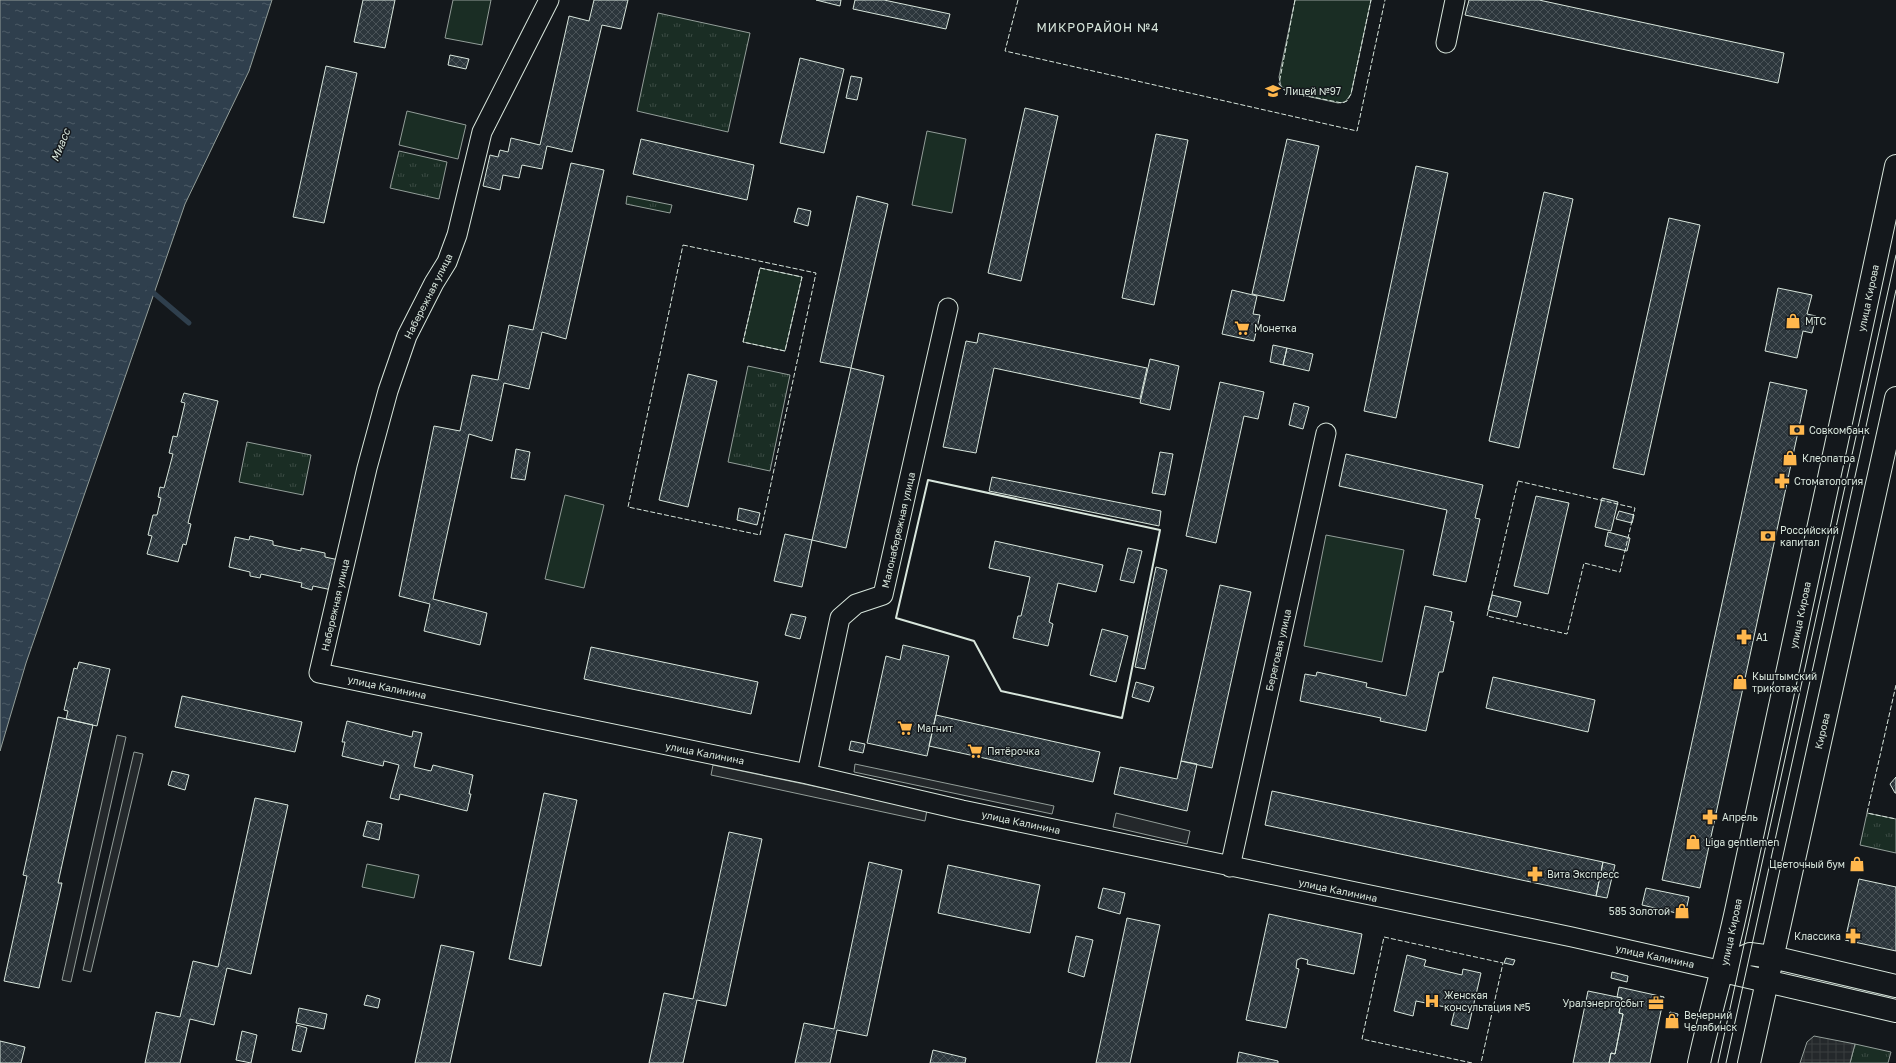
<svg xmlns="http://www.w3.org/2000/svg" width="1896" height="1063" font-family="'Golos Text',sans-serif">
  <defs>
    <pattern id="grass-tufts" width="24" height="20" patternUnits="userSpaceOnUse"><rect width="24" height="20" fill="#1a2d24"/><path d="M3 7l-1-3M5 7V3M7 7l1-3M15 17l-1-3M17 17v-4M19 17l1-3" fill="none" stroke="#3b4b43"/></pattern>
    <pattern id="plaza-grid" width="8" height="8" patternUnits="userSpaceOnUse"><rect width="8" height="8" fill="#24282b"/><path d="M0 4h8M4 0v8" fill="none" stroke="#393d3f"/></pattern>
    <pattern id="water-ripples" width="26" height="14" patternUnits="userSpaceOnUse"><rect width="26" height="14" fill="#2f3f4d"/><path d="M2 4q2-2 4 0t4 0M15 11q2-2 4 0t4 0" fill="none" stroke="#4c5b66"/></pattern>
    <pattern id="building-cross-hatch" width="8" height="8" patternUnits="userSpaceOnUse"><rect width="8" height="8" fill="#2c363c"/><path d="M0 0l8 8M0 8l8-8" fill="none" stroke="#4a5358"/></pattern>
  </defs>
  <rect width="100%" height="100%" fill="#14181c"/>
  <!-- grass -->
  <path fill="url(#grass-tufts)" stroke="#939e99" d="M658,13L750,33L728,132L637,111Z
    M399,151L447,162L439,199L390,188Z
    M627,196L672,205L670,213L626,204Z
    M748,366L790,375L770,471L728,462Z
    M247,442L311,455L303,495L239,482Z
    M1867,813L1896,819V853L1860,845Z
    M1855,1044L1891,1052L1888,1063H1850Z"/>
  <!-- pitch -->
  <path fill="#1a2d24" stroke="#939e99" d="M453,0H491L482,45L445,38Z
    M1295,0H1371L1351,94L1345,102L1338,103L1288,92L1281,86L1279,77Z
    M407,111L466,125L458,159L399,145Z
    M927,131L966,139L952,213L912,205Z
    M760,268L802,277L785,351L743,342Z
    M565,495L604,505L584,588L545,579Z
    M1326,535L1404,550L1382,662L1304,646Z
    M367,864L419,875L414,898L362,887Z"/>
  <!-- parking -->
  <path fill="#24282b" stroke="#939e99" d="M117,735L126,737L71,982L62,980Z
    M134,752L143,754L91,972L83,970Z
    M855,764L1054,806L1052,814L854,772Z
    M713,765L927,810L925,821L711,775Z
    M1116,813L1190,831L1187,844L1113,827Z"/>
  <!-- plaza -->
  <path fill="url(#plaza-grid)" stroke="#939e99" d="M1814,1036L1855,1044L1850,1063H1800L1807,1042Z"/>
  <!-- water -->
  <path fill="url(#water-ripples)" stroke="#939e99" d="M0,0H272L249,71L185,204L26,663L0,751Z"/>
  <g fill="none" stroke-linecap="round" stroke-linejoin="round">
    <!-- stream -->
    <path stroke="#2f3f4d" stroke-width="5" d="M149,289L189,323"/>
  </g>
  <!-- building -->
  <path fill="url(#building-cross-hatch)" stroke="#d8e6dc" d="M363,0H395L385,48L354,42Z
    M594,0H628L621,29L602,25L572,152L547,146L542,169L522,165L519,178L503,175L500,190L483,186L490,155L498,157L500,150L508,152L511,138L540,145L569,16L589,21Z
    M816,0H841L840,6Z
    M855,0H884L950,14L946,29L853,9Z
    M1469,0H1539L1784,53L1778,83L1465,15Z
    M450,55L469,59L466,69L448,65Z
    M800,58L844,69L824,153L780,143Z
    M326,66L357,73L324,223L293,217Z
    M851,76L862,78L857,100L846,98Z
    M1025,108L1058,116L1021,281L988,273Z
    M1156,134L1188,140L1154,305L1122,298Z
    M641,139L754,165L747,200L633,174Z
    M1287,139L1319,146L1284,301L1252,294Z
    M571,163L604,170L566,339L542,332L529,389L504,383L492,441L469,434L433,599L487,613L480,645L424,631L430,604L399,596L434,426L460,431L472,375L498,380L509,325L533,330Z
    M1416,166L1448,173L1396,418L1364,411Z
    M1544,192L1573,199L1519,448L1489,441Z
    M857,196L888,204L851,368L820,362Z
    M798,208L811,211L808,226L794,222Z
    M1669,218L1700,225L1644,475L1613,468Z
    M1778,288L1812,295L1807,314L1816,316L1812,333L1803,331L1797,358L1765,351Z
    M1232,290L1257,296L1253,314L1260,315L1254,341L1222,334Z
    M979,333L1147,368L1140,399L994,368L976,453L943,447L966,341L977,343Z
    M1273,345L1287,348L1283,365L1270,362Z
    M1287,348L1313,354L1309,371L1283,365Z
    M1150,359L1179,366L1170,410L1140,403Z
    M851,368L884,376L846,548L812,540Z
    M688,374L717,381L688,507L659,500Z
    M1220,382L1264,392L1258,419L1244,416L1216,543L1186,536Z
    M1770,382L1807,390L1700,888L1662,880Z
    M184,393L218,401L188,523L191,524L186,545L183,544L178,562L147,554L152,536L148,535L153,515H157L161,498L158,497L160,487L164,488L173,454L169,453L173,436L177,437L185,403L181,402Z
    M1294,403L1309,407L1303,429L1289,425Z
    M516,449L530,452L525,480L511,478Z
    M1160,452L1173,454L1165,495L1152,493Z
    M1346,454L1483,485L1475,518L1480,519L1466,582L1433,575L1447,510L1339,486Z
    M992,477L1161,511L1159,526L989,491Z
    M1536,496L1569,503L1548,594L1514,586Z
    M1602,498L1618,502L1611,531L1595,527Z
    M739,508L760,513L757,525L737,520Z
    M1619,511L1634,515L1632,523L1616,519Z
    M1608,532L1630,538L1627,551L1605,546Z
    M785,534L812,540L802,587L774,581Z
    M250,536L273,541V545L301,551V548L325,553V557L339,560L332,590L313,586L312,590L301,587L302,583L261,574L260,578L250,576V572L229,567L235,537L249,540Z
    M995,541L1103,565L1096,592L1058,583L1049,622L1053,624L1048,646L1013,638L1018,616H1021L1030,577L989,568Z
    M1128,548L1142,551L1134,583L1120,580Z
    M1156,567L1167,570L1145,669L1135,667Z
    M1220,585L1251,592L1212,768L1181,761Z
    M1492,595L1521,602L1517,617L1488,610Z
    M1425,606L1452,612L1450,621L1454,622L1443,672H1439L1426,731L1380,721L1381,718L1300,701L1305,674L1316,676L1317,672L1367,683L1366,687L1406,696Z
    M791,614L806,617L800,639L785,635Z
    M1102,629L1128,636L1116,682L1090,675Z
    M903,645L949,656L927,756L867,743L886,656L900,660Z
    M591,647L758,682L751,714L584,679Z
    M79,662L110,669L97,726L66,719L68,711L64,710L74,668L77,669Z
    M1493,677L1595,700L1588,732L1486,708Z
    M1136,682L1154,687L1149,702L1132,697Z
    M182,696L302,722L295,752L175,727Z
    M936,715L1100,752L1093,782L929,746Z
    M58,717L93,725L58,883H62L39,988L4,981L27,876L23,875Z
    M347,721L412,737L413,731L422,733L414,767L431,771L433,765L473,775L469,794H471L467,811L400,794L399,800L390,798L399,765L384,761L383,766L342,756L345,742H342Z
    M851,741L865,744L863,753L849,750Z
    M1181,761L1197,764L1187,811L1114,794L1120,767L1177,779Z
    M172,771L189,775L185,790L168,785Z
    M1896,777V793H1895L1890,784Z
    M1272,791L1603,862L1596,896L1265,825Z
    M544,793L577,800L541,966L509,959Z
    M255,798L288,805L251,974L227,968L214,1025L190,1019L180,1063H145L156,1012L180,1017L193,961L218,967Z
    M367,821L382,824L379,840L363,836Z
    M729,832L762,839L726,1006L697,1000L683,1063H649L664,993L693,999Z
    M869,862L902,870L867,1036L837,1030L830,1063H795L804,1023L834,1029Z
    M1603,862L1615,865L1607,898L1596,896Z
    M948,865L1040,885L1030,933L938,913Z
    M1859,879L1896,887V951L1845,940Z
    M1103,888L1125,893L1120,914L1098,908Z
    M1646,888L1689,897L1685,915L1642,905Z
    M1269,914L1362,934L1354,974L1307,964L1308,960L1301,958L1297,960L1296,968L1299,969L1286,1028L1246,1020Z
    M1127,918L1160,925L1138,1026L1130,1063H1096Z
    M1076,936L1093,940L1084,977L1068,972Z
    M441,945L474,952L470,971L450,1063H415Z
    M1407,955L1426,960L1424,966L1462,975L1463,969L1481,973L1468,1029L1451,1025L1455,1009L1416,1001L1413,1016L1394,1011Z
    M1506,958L1515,960L1513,965L1504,963Z
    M1612,972L1628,976L1627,982L1611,978Z
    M1619,987L1664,997L1650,1063H1609L1611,1053L1615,1054L1623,1014L1619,1013L1622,998L1617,997Z
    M1588,991L1622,998L1619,1013L1623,1014L1615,1054L1611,1053L1609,1063H1573Z
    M367,995L380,999L378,1008L364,1005Z
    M299,1008L327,1014L324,1029L296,1023Z
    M1670,1012L1678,1014L1675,1029L1666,1027Z
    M297,1025L307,1028L301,1052L292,1050Z
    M242,1031L257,1035L251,1063L236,1060Z
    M0,1041L25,1047L21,1063H0Z
    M933,1050L966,1058L965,1063H930Z
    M1239,1052L1278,1061V1063H1237Z"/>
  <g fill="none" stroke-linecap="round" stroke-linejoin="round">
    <!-- minor casing -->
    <g stroke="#d8e6dc" stroke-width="21">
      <path id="minor" d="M549,0L482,132L457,235L447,262L434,283L407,336L388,391L367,468L319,673L807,774L962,810L1572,937L1723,971
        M1446,43L1455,0
        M807,774L840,618L856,604L883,595L948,308
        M1230,867L1326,433"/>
    </g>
    <!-- major casing -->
    <g stroke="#d8e6dc" stroke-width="24">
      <path id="major" d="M1723,971L1741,958L1750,954L1772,957L1896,986
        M1723,971L1896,1011
        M1699,1063C1710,1012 1725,962 1736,911L1896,166
        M1749,1063L1896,398"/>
    </g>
    <!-- minor -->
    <use href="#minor" stroke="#14181c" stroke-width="19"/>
    <!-- major -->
    <use href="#major" stroke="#14181c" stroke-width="22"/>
    <!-- tram -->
    <path stroke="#d8e6dc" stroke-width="1" d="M1718,1063L1896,255
      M1726,1063L1896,290"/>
    <!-- fence -->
    <path stroke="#d8e6dc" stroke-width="1" stroke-dasharray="5 2" stroke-linecap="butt" d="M1018,0L1005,51L1357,131L1385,0
      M1295,0L1279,84L1283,89L1288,92L1342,103L1347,101L1351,94L1371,0
      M683,245L816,273L760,535L628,507Z
      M760,268L802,277L785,351L743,342Z
      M1518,481L1635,508L1620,572L1584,563L1567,634L1487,616Z
      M1896,685L1867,813L1896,819
      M1472,1063L1362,1039L1384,937L1503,963L1481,1063"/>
    <!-- wall -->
    <path stroke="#d8e6dc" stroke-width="2" d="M928,480L1160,530L1122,718L1001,691L974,641L896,618Z"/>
  </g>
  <!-- icons -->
  <defs>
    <g id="school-bare" transform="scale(1.2)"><path d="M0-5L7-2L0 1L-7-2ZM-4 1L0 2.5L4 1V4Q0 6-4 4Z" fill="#ffb74d" stroke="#14181c" stroke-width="2.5" paint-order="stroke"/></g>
    <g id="shop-bare" transform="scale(1.2)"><path d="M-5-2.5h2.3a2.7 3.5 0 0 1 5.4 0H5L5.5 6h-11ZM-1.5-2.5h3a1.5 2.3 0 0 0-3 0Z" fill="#ffb74d" stroke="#14181c" stroke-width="2.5" paint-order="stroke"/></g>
    <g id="supermarket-bare" transform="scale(1.2)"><path d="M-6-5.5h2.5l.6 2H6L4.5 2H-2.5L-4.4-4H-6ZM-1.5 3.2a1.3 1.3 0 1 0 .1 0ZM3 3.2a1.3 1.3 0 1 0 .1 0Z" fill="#ffb74d" stroke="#14181c" stroke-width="2.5" paint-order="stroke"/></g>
    <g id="bank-bare" transform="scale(1.2)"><path d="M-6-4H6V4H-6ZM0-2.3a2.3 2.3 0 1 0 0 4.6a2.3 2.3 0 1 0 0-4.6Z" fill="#ffb74d" stroke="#14181c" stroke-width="2.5" paint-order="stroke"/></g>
    <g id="pharmacy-bare" transform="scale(1.2)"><path d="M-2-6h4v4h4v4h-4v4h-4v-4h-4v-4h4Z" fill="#ffb74d" stroke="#14181c" stroke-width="2.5" paint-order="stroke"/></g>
    <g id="hospital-bare" transform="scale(1.2)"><path d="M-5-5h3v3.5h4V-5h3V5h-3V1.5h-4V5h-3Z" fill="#ffb74d" stroke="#14181c" stroke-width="2.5" paint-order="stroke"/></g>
    <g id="office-bare" transform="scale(1.2)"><path d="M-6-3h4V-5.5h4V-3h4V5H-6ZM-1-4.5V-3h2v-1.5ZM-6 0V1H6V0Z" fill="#ffb74d" stroke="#14181c" stroke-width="2.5" paint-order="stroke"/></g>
  </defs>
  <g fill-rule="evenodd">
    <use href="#school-bare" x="1273" y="91"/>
    <use href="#shop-bare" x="1793" y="321"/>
    <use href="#supermarket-bare" x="1242" y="328"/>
    <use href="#bank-bare" x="1797" y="430"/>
    <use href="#shop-bare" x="1790" y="458"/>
    <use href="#pharmacy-bare" x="1782" y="481"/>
    <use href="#bank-bare" x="1768" y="536"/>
    <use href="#pharmacy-bare" x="1744" y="637"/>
    <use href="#shop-bare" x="1740" y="682"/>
    <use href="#supermarket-bare" x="905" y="728"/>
    <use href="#supermarket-bare" x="975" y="751"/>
    <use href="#pharmacy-bare" x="1710" y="817"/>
    <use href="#shop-bare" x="1693" y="842"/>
    <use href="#shop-bare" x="1857" y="864"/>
    <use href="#pharmacy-bare" x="1535" y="874"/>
    <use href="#shop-bare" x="1682" y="911"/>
    <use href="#pharmacy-bare" x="1853" y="936"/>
    <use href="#hospital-bare" x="1432" y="1001"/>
    <use href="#office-bare" x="1656" y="1003"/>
    <use href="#shop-bare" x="1672" y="1021"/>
  </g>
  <g text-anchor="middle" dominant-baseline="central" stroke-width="3" stroke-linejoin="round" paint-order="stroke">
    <!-- poi labels -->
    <g font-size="10" fill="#d8e6dc" stroke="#14181c" text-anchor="start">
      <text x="1285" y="91">Лицей №97</text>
      <text x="1805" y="321">МТС</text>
      <text x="1254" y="328">Монетка</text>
      <text x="1809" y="430">Совкомбанк</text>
      <text x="1802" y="458">Клеопатра</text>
      <text x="1794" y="481">Стоматология</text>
      <text x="1780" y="530">Российский<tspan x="1780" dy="12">капитал</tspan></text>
      <text x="1756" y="637">А1</text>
      <text x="1752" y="676">Кыштымский<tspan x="1752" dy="12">трикотаж</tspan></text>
      <text x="917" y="728">Магнит</text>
      <text x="987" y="751">Пятёрочка</text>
      <text x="1722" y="817">Апрель</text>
      <text x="1705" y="842">Liga gentlemen</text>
      <text x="1845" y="864" text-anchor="end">Цветочный бум</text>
      <text x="1547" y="874">Вита Экспресс</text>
      <text x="1670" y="911" text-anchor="end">585 Золотой</text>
      <text x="1841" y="936" text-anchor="end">Классика</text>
      <text x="1444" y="995">Женская<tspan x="1444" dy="12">консультация №5</tspan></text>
      <text x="1644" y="1003" text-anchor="end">Уралэнергосбыт</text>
      <text x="1684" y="1015">Вечерний<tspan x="1684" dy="12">Челябинск</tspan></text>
    </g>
    <!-- street labels -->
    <g font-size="10" fill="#d8e6dc" stroke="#14181c">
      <text transform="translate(428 296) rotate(-63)">Набережная улица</text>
      <text transform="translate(1868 298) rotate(-78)">улица Кирова</text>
      <text transform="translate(898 530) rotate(-77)">Малонабережная улица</text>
      <text transform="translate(335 605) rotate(-77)">Набережная улица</text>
      <text transform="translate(1800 615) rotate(-78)">улица Кирова</text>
      <text transform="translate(1278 650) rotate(-77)">Береговая улица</text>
      <text transform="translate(387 687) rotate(12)">улица Калинина</text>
      <text transform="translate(1822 731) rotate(-77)">Кирова</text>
      <text transform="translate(705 753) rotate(11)">улица Калинина</text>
      <text transform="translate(1021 822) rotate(12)">улица Калинина</text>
      <text transform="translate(1338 890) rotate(12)">улица Калинина</text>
      <text transform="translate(1731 932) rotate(-78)">улица Кирова</text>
      <text transform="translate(1655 956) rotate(12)">улица Калинина</text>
    </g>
    <!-- water labels -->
    <g font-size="11" font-style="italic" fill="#d8e6dc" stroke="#14181c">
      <text transform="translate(60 145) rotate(-68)">Миасс</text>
    </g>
    <!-- quarter labels -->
    <g font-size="12" letter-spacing="1" fill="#d8e6dc" stroke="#14181c">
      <text x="1098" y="27">МИКРОРАЙОН №4</text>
    </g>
  </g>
</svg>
